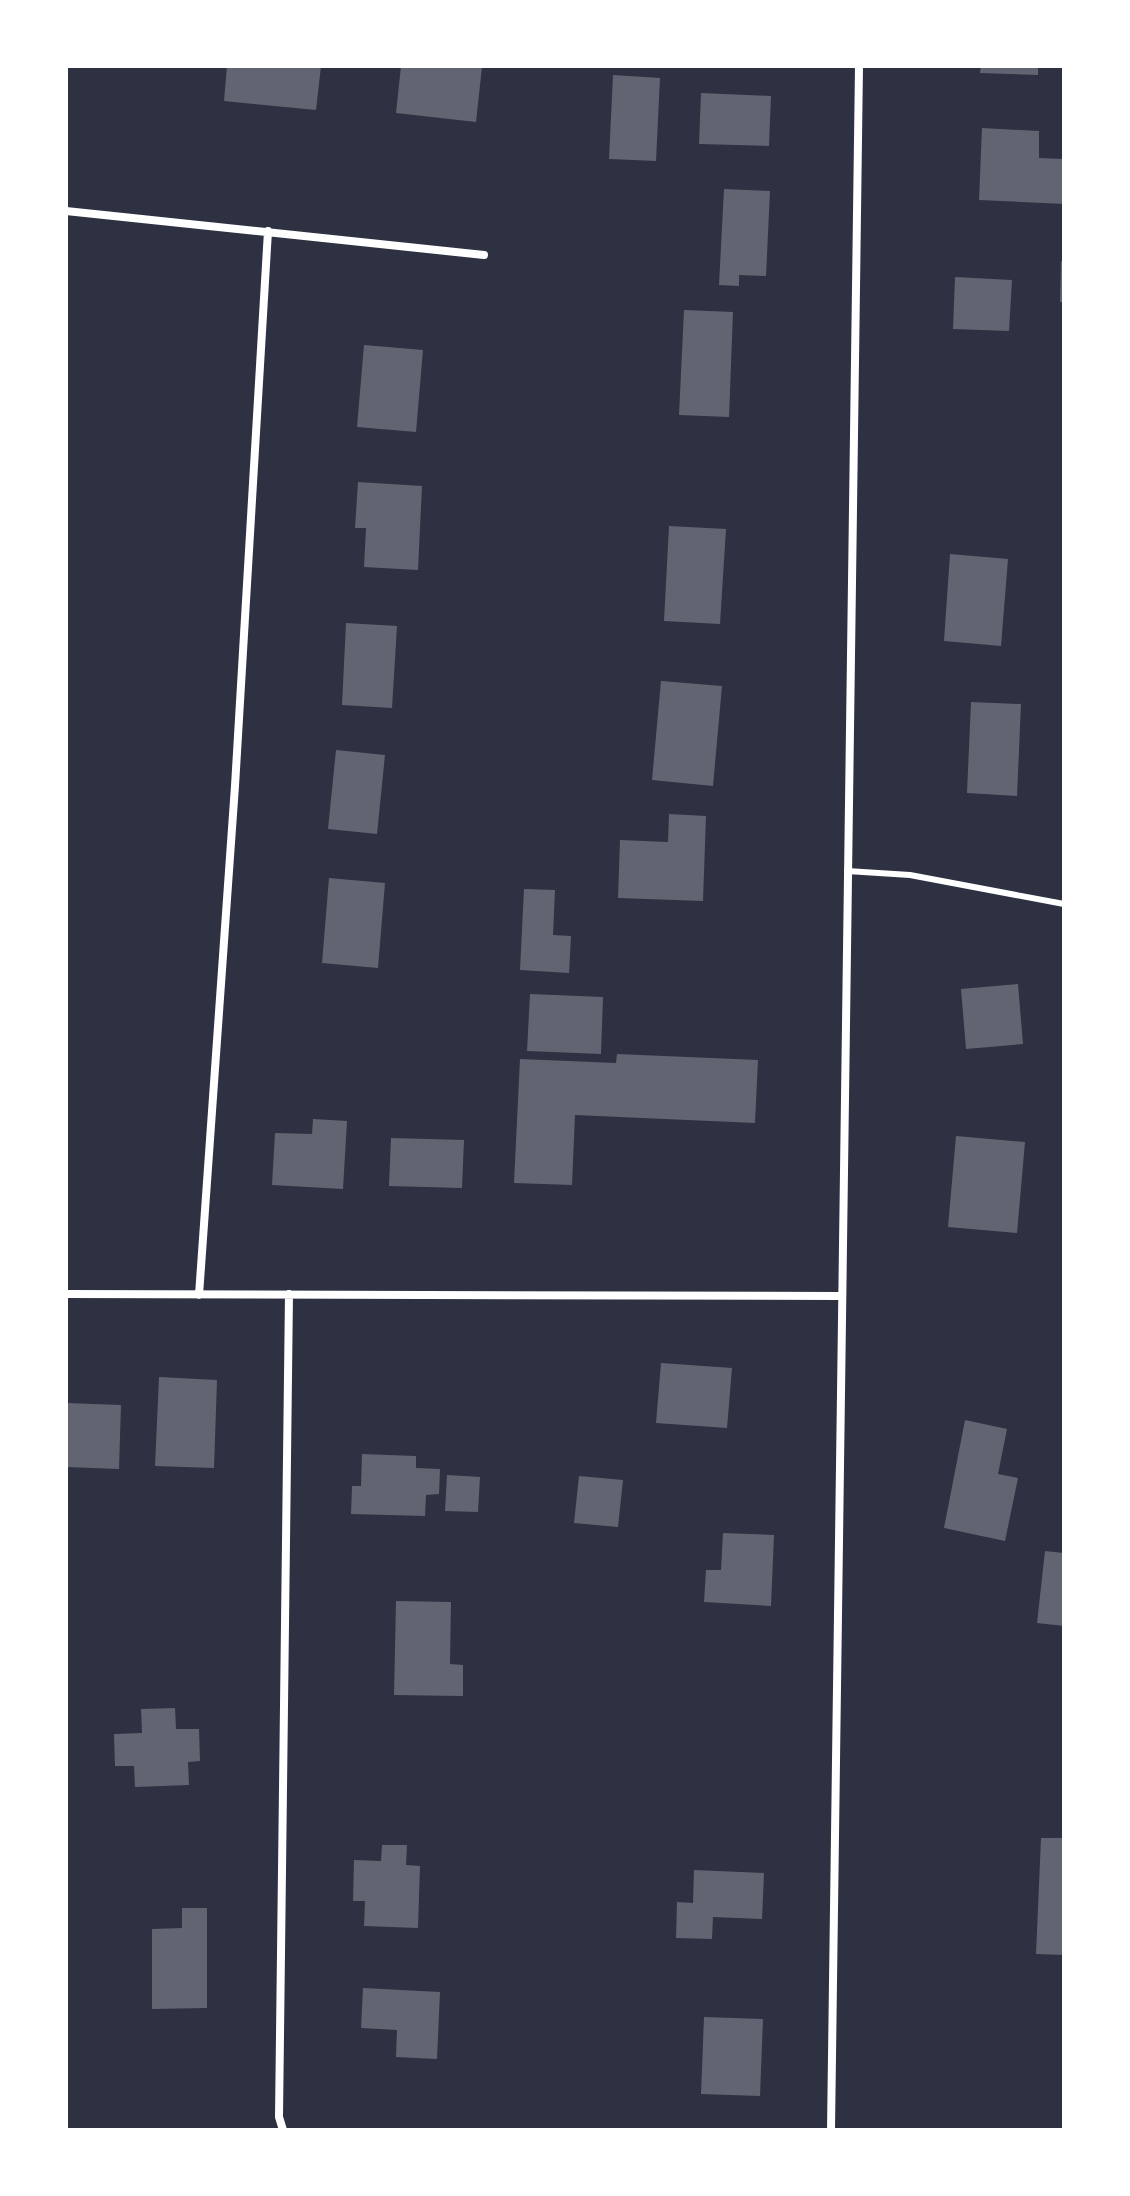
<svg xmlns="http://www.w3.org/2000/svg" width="1130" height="2196" font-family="Spectral,serif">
  <rect width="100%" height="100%" fill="#2d3142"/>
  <!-- building -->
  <path fill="#626471" d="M227,66H321L316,110L224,101Z
    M401,66L482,67L476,122L396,113Z
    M981,66H1038V75L980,73Z
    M613,75L660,78L656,161L609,159Z
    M701,93L771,96L769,146L699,144Z
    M982,128L1039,131V158L1064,159V204L979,200Z
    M724,189L770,191L766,276L739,275V286L719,285Z
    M1061,261H1064V302H1060Z
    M955,277L1012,280L1009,331L953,329Z
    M684,310L733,312L729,417L679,415Z
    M364,345L423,350L416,432L357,427Z
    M358,482L422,486L418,570L364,567L366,528H355Z
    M669,526L726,529L720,624L664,621Z
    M950,554L1008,559L1001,646L944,641Z
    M346,623L397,626L392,708L342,705Z
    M661,681L722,686L713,786L652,780Z
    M971,702L1021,704L1017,796L967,793Z
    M336,750L385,755L377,834L328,829Z
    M669,814L706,816L703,901L618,898L620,840L668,842Z
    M329,878L385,883L378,968L322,963Z
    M524,889L555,890L553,935L571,936L569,973L520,970Z
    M1018,984L1023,1044L966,1049L961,989Z
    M530,994L603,997L601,1054L527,1051Z
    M617,1054L758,1060L755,1123L575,1115L572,1185L514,1183L520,1059L616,1063Z
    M313,1119L347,1121L343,1189L272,1185L275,1133L312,1134Z
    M956,1136L1025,1142L1017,1233L948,1227Z
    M391,1138L464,1140L462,1188L389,1186Z
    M661,1363L732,1368L727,1428L656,1423Z
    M159,1377L217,1380L214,1468L155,1466Z
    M66,1403L121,1405L119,1469L66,1467Z
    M965,1420L1007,1429L998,1474L1018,1478L1005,1541L944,1528Z
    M362,1454L416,1456V1468L440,1469L439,1494L426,1495L425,1516L351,1514L352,1486H361Z
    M447,1475L480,1477L478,1512L445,1511Z
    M579,1476L623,1480L618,1527L574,1523Z
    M723,1533L774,1535L771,1606L704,1602L706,1570H721Z
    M1045,1551L1064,1553V1626L1037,1623Z
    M396,1601L451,1602L450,1664L463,1665V1696L394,1695Z
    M175,1708L176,1729H199L200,1761L188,1762L189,1785L135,1787L134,1766H115L114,1734L142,1733L141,1709Z
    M1041,1838H1064V1955L1036,1954Z
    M382,1845H407L406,1865L420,1866L418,1928L364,1926L365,1901H353L354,1860L381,1861Z
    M694,1870L764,1873L762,1919L713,1917L712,1939L676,1938L677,1902L693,1903Z
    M182,1908H207V2008L152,2009V1929L182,1928Z
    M363,1988L440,1992L437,2059L396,2057L397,2030L361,2028Z
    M704,2017L763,2019L760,2096L701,2094Z"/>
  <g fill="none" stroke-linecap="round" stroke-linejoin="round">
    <!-- service -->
    <path stroke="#fff" stroke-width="6" d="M847,871L910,875L1064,904"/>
    <!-- minor -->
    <path stroke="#fff" stroke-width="8" d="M66,211L484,255
      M66,1294L841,1296
      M199,1295L235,786L268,231
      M283,2130L279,2117L289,1294
      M831,2130L859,66"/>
  </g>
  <!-- border -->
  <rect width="1130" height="2196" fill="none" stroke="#ffffff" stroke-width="136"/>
</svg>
